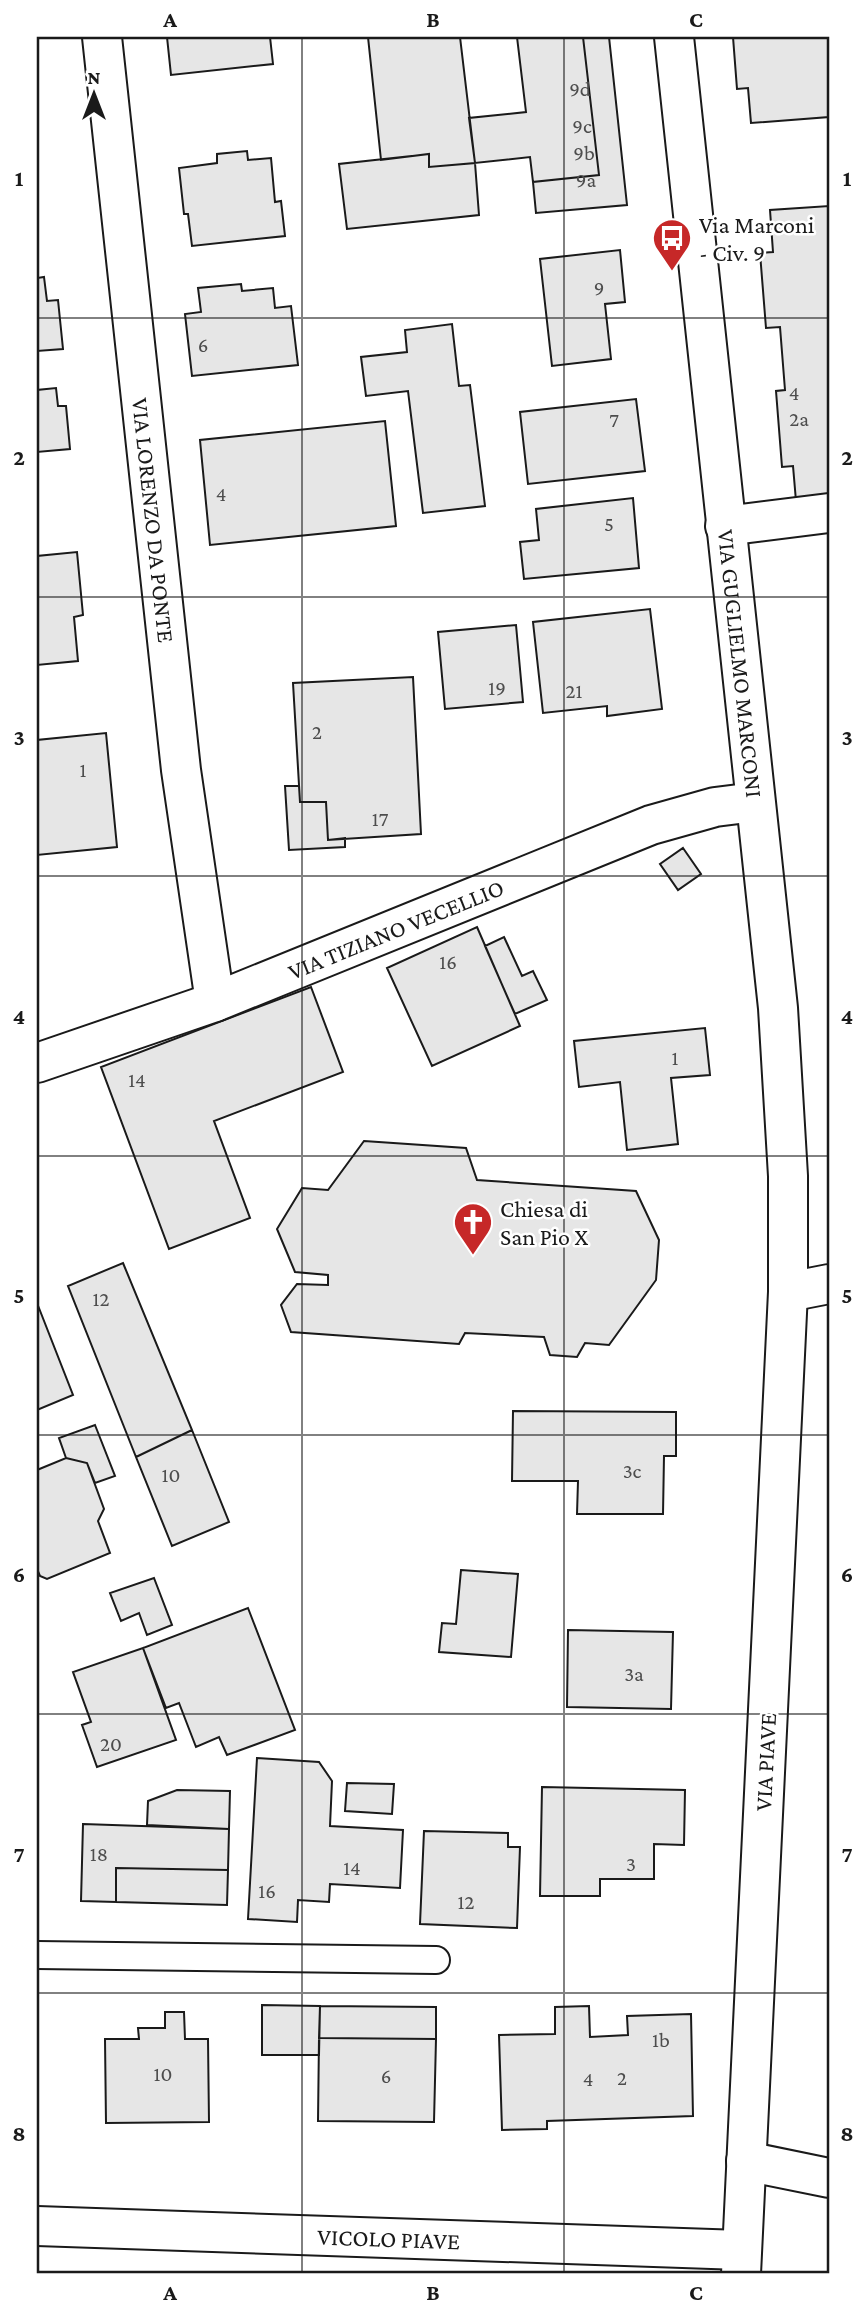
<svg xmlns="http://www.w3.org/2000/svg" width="866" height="2311" font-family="'Crimson Pro',serif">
  <rect width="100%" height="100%" fill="#fff"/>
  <!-- building -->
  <path fill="#e6e6e6" stroke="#1a1a1a" stroke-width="2" d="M167,37H270L273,64L171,75Z
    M368,37H460L475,163L429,167V154L381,160Z
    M517,37H583L599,175L533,182L530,157L475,163L469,118L526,112Z
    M583,37H609L627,205L536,213L533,182L599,175Z
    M733,37H829V117L751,123L748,88L737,89Z
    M247,151L248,160L271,158L275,202L281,201L285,236L192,246L188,214H184L179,168L217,163V154Z
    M429,154V167L475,163L479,215L347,229L339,164Z
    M829,206V499L796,501L793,466L782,467L776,391L785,390L780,327L766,328L760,253L773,252L770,210Z
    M620,250L625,302L605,304L611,359L552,366L540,259Z
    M44,277L47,301L58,300L63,349L37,351V278Z
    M241,284L242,291L273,288L275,308L291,306L298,365L192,376L185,314L201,312L198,288Z
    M452,324L459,386L470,385L485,506L423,513L408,391L366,396L361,357L407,352L405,330Z
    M56,388L58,406H66L70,449L37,452V390Z
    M636,399L645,471L528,484L520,412Z
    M385,421L396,526L210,545L200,440Z
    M633,498L639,568L524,579L520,542L539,540L536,509Z
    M77,552L83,615L74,617L78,661L37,665V556Z
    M650,609L662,709L607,716V706L543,713L533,622Z
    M516,625L523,702L445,709L438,632Z
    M413,677L421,834L328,840L326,802H300L293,683Z
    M106,733L117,847L37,855V740Z
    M285,786H299L300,802H326L328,840L345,838V847L289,850Z
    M683,848L701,874L678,890L660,864Z
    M477,927L520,1026L432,1066L387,968Z
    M504,937L522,976L533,971L547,1000L515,1014L485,946Z
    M311,987L343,1072L214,1121L250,1218L169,1249L101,1067Z
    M705,1028L710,1075L671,1078L678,1144L627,1150L620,1082L579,1087L574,1041Z
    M364,1141L466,1148L477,1180L636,1191L659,1240L656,1280L609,1345L585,1343L577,1357L550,1355L544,1337L465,1333L459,1344L291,1332L281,1305L297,1284L328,1285V1275L295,1272L277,1229L302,1188L328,1190Z
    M123,1263L192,1430L136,1457L68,1286Z
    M37,1303L73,1395L37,1410Z
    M513,1411L676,1412V1456H664L663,1514H577L578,1481H512Z
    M95,1425L115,1476L95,1483L87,1463L66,1458L59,1438Z
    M192,1430L229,1522L172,1546L136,1457Z
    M66,1458L87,1463L104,1509L98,1521L110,1553L47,1579L40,1576L37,1569V1470Z
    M461,1570L518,1574L511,1657L439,1652L442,1623L456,1624Z
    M154,1578L172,1625L147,1635L139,1613L121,1621L110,1593Z
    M248,1608L295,1730L227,1755L219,1737L196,1747L179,1703L166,1708L143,1648Z
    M568,1630L673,1632L671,1709L567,1707Z
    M143,1648L176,1740L97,1767L82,1725L91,1722L73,1672Z
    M257,1758L319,1762L332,1781L330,1826L403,1830L400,1888L330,1884L329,1902L298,1900L297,1922L248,1919Z
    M347,1783L394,1784L392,1814L345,1811Z
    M542,1787L685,1790L684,1845L654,1844V1879H600V1896H540Z
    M177,1790L230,1791L229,1829L147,1825L148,1801Z
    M83,1824L229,1829L228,1870L116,1868V1902L81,1901Z
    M424,1831L508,1833V1847H520L517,1928L420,1924Z
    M116,1868L228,1870L227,1905L116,1902Z
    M262,2005L320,2006L319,2055H262Z
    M320,2006L436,2007V2039L319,2038Z
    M589,2006L590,2037L628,2035L627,2016L691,2014L693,2116L547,2121V2129L502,2130L499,2035L555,2034V2007Z
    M165,2012H184L185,2039H208L209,2122L106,2123L105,2039H139L138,2028H165Z
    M319,2038L436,2039L434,2122L318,2121Z"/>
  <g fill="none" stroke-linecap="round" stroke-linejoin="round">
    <!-- service casing -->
    <g stroke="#1a1a1a" stroke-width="30">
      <path id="service" d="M37,1955L436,1960"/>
    </g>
    <!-- minor casing -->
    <g stroke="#1a1a1a" stroke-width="42">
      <g id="minor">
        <path id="s1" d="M102,37L181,770L215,1002"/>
        <path id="s2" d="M674,37L778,1008L788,1176V1292L741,2274"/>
        <path d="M725,526L829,513"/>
        <path id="s3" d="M37,1063L215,1002L651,825L715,807L755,802"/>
        <path d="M788,1292L829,1284"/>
        <path d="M746,2161L829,2178"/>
        <path id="s4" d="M37,2226L741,2250"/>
      </g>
    </g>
    <!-- service -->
    <use href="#service" stroke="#fff" stroke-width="26"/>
    <!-- minor -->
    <use href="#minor" stroke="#fff" stroke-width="38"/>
  </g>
  <!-- grid -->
  <path fill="none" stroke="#1a1a1a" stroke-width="2" stroke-opacity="0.55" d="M302,37V2274M564,37V2274M37,318H829M37,597H829M37,876H829M37,1156H829M37,1435H829M37,1714H829M37,1993H829"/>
  <!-- icons -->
  <defs>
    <g id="bus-pin" transform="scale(2.0125)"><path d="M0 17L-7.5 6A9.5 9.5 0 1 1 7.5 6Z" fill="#c62828" stroke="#fff"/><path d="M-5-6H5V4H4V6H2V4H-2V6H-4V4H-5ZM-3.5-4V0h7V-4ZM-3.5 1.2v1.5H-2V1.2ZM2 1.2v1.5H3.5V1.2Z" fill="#fff"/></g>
    <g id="church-pin" transform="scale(2.0125)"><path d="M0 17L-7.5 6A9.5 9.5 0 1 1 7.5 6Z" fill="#c62828" stroke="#fff"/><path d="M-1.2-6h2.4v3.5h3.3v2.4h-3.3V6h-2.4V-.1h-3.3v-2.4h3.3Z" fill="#fff"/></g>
  </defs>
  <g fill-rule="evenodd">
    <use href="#bus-pin" x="672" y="238"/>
    <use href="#church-pin" x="473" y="1222"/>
  </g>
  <g text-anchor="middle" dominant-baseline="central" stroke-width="5" stroke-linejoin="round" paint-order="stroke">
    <!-- number labels -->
    <g font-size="21" fill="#4d4d4d">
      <text x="580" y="89">9d</text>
      <text x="582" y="126">9c</text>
      <text x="584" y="153">9b</text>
      <text x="586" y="180">9a</text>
      <text x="599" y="288">9</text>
      <text x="203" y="345">6</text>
      <text x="794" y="393">4</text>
      <text x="799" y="419">2a</text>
      <text x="614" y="420">7</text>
      <text x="221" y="494">4</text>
      <text x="609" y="524">5</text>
      <text x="497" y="688">19</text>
      <text x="574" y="691">21</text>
      <text x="317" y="732">2</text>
      <text x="83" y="770">1</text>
      <text x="380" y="819">17</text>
      <text x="448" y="962">16</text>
      <text x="675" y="1058">1</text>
      <text x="137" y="1080">14</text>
      <text x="101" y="1299">12</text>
      <text x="632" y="1471">3c</text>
      <text x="171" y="1475">10</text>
      <text x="634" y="1674">3a</text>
      <text x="111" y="1744">20</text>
      <text x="99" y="1854">18</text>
      <text x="631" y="1864">3</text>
      <text x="352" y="1868">14</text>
      <text x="267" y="1891">16</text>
      <text x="466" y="1902">12</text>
      <text x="661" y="2040">1b</text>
      <text x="163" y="2074">10</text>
      <text x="386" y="2076">6</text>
      <text x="622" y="2078">2</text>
      <text x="588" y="2079">4</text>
    </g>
    <!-- poi labels -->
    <g font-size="24" fill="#1a1a1a" stroke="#fff" text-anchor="start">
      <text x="699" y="224">Via Marconi<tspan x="699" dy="28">- Civ. 9</tspan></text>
      <text x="500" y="1208">Chiesa di<tspan x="500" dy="28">San Pio X</tspan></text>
    </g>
    <!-- street labels -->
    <g font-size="24" fill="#1a1a1a" stroke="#fff">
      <text stroke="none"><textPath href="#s1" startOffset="486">VIA LORENZO DA PONTE</textPath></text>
      <text stroke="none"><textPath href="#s2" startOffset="630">VIA GUGLIELMO MARCONI</textPath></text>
      <text stroke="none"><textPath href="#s3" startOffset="383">VIA TIZIANO VECELLIO</textPath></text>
      <text transform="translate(765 1762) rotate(-87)">VIA PIAVE</text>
      <text stroke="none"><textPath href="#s4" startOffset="352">VICOLO PIAVE</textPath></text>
    </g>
  </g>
  <!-- border -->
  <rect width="866" height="2311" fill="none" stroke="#ffffff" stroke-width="77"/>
  <!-- north arrow -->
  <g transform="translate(94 94)" stroke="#ffffff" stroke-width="5" paint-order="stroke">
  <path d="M0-5L12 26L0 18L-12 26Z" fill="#1a1a1a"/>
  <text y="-10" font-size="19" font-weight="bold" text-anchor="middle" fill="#1a1a1a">N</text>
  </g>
  <rect x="38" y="38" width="790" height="2234" fill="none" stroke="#1a1a1a" stroke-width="2.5"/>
  <g font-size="23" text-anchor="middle" font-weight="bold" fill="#1a1a1a">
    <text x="170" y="27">A</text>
    <text x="433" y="27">B</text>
    <text x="696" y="27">C</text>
    <text x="19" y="186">1</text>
    <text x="847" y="186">1</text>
    <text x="19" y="465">2</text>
    <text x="847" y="465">2</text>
    <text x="19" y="745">3</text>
    <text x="847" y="745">3</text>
    <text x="19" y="1024">4</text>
    <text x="847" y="1024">4</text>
    <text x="19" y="1303">5</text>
    <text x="847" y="1303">5</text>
    <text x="19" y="1582">6</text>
    <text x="847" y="1582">6</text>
    <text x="19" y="1862">7</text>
    <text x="847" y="1862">7</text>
    <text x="19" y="2141">8</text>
    <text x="847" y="2141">8</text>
    <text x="170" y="2300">A</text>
    <text x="433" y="2300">B</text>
    <text x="696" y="2300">C</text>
  </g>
</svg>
